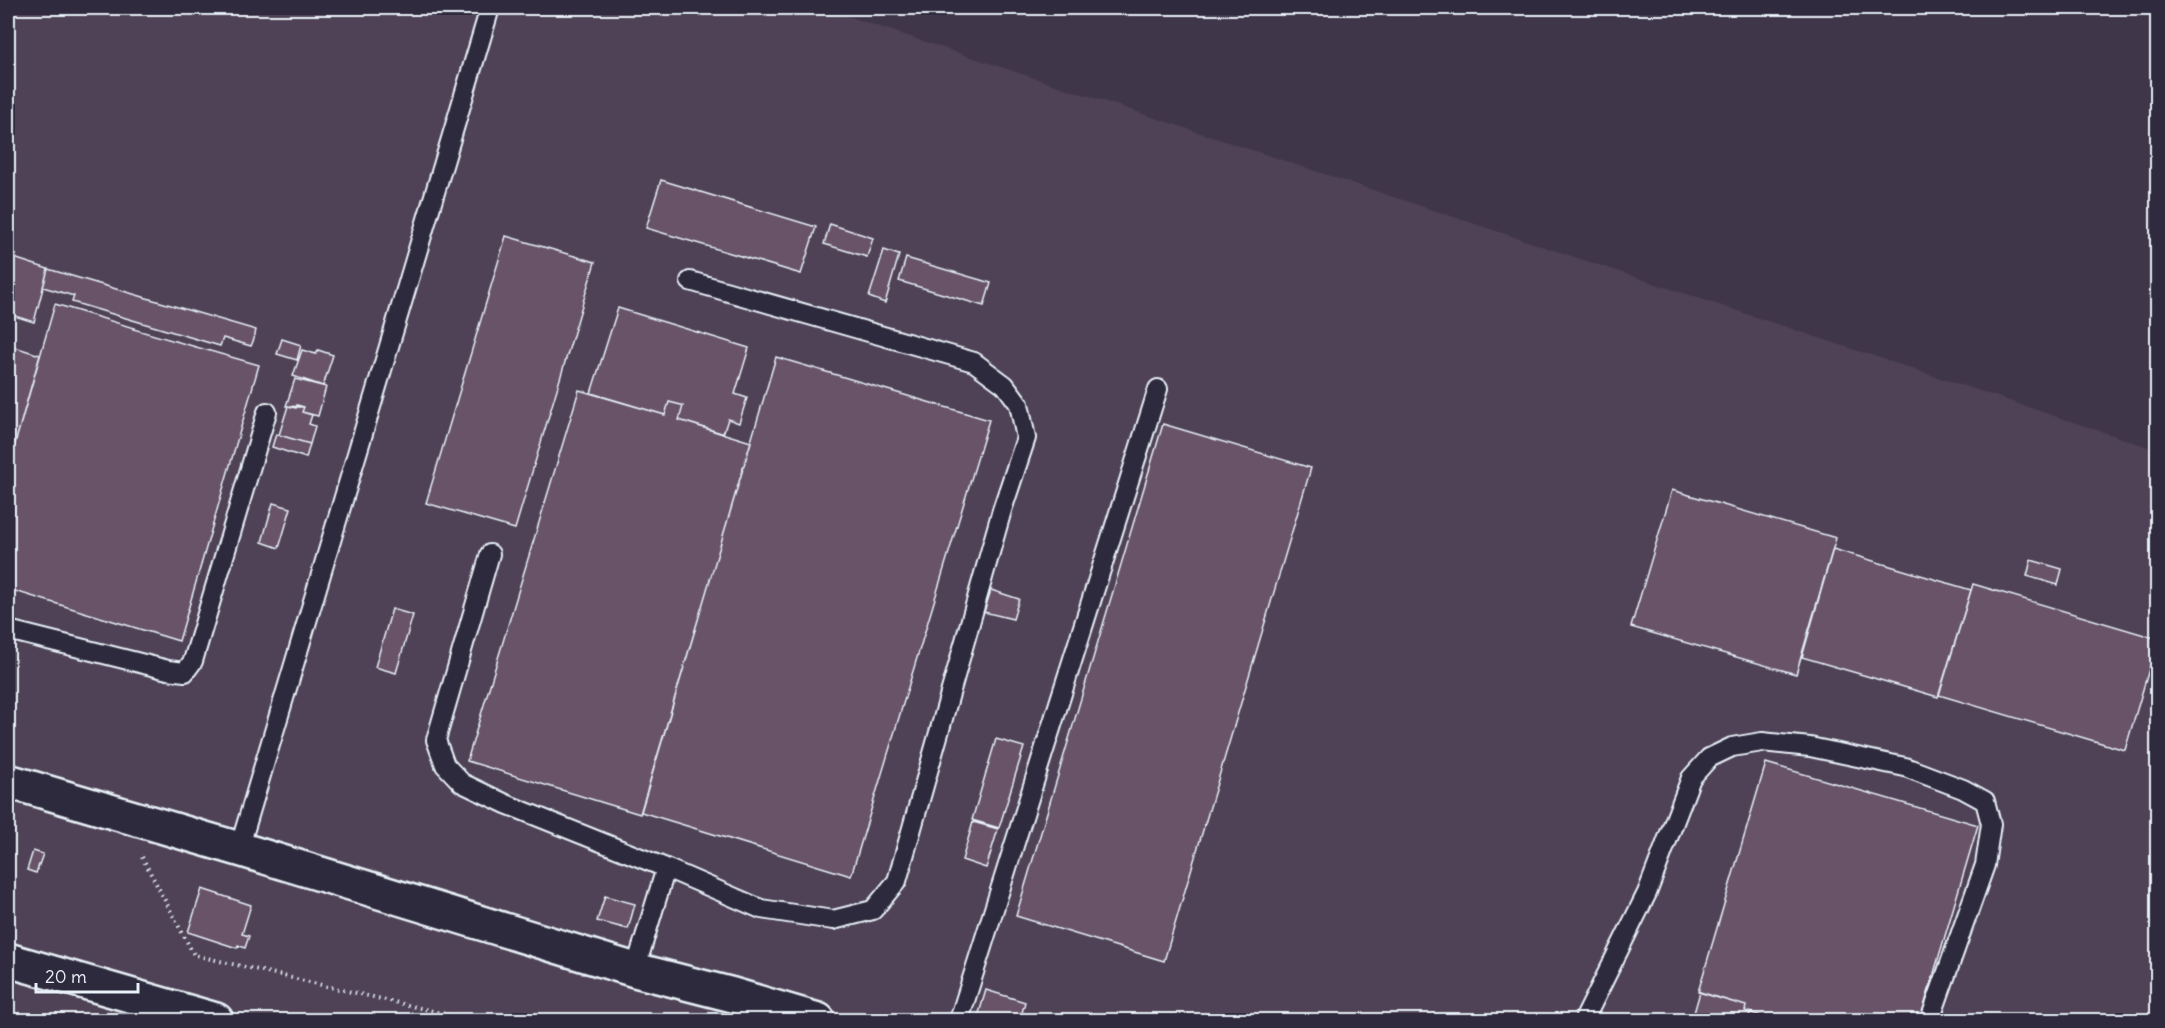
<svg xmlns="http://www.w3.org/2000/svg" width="2165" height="1028" font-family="Delius,sans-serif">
  <rect width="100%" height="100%" fill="#40364a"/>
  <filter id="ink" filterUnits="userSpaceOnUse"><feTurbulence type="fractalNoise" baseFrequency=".0167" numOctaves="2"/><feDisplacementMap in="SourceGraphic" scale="12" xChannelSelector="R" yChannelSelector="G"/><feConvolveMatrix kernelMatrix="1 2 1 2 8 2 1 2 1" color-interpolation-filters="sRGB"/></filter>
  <g filter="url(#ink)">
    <!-- built -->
    <path fill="#4f4356" d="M8,8H835V12L2157,450V1020H8Z"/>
    <!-- building -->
    <path fill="#685369" stroke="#e8f1f8" stroke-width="1.5" d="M661,180L816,227L801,274L646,228Z
      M830,224L873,238L867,257L824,244Z
      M506,236L595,262L515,529L426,503Z
      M884,250L899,255L885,303L869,297Z
      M8,256L14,258L10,271L8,270Z
      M8,256L14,258L10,271L8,270Z
      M14,258L48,269L34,322L8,314V281Z
      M906,258L991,283L984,306L899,281Z
      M48,269L256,330L254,339L251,346L223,338L220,346L72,302L74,296L43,287Z
      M55,304L134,328L133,329L259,365L179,641L8,589V468Z
      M618,308L749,348L735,394L747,398L739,423L728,419L723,434L679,420L683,406L681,405L669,402L665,415L591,393Z
      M282,339L301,345L297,360L277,354Z
      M8,345L40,355L8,468Z
      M302,350L316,354L318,350L333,355L323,386L293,376Z
      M776,357L989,420L851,876L641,812Z
      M295,379L326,387L318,416L302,412L304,407L286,406Z
      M579,390L665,415L669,402L681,405L683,406L679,420L751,442L640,814L467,761Z
      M297,405L304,407L302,412L312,415L309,424L315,426L310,444L279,435L288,406L296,408Z
      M1163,424L1311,468L1164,961L1016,916Z
      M276,434L310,444L306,458L272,447Z
      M1672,490L1836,538L1796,674L1631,627Z
      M273,503L291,508L279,548L262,542Z
      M1833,549L1971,590L1938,697L1802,657Z
      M2031,560L2062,569L2058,585L2027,576Z
      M2031,560L2062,569L2058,585L2027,576Z
      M1973,584L2158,639L2125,750L1939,695Z
      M991,590L1019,599L1013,619L984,612Z
      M392,609L413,615L396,673L375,667Z
      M996,739L1024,747L999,828L972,820Z
      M1766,763L1978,825L1920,1020H1775L1745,1011L1746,1006L1698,992Z
      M973,822L998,829L986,868L962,860Z
      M33,851L43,854L36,873L27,870Z
      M33,851L43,854L36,873L27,870Z
      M202,889L251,905L242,934L249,936L245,948L238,945L237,948L188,932Z
      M202,889L251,905L242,934L249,936L245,948L238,945L237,948L188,932Z
      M605,896L635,904L628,929L597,921Z
      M986,990L1025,1002L1020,1020H977Z
      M1700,992L1746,1006L1745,1011L1750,1013L1748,1020H1692Z"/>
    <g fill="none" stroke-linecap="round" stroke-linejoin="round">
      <!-- service casing -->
      <g stroke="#e8f1f8" stroke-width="22">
        <path id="service" d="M490,554L436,740L445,765L462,783L506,804L666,868L761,909L833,920L873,910L897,881L1002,510L1026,438L1019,404L1005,385L974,362L690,281
          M8,630L168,670L185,672L193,661L267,412
          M239,849L490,8
          M635,970L666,868
          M959,1020L1158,389
          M1584,1020L1647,893L1691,778L1709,758L1732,747L1762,742L1810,747L1905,767L1963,789L1985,801L1991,824L1985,865L1930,1020"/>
      </g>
      <!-- minor casing -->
      <g stroke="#e8f1f8" stroke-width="38">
        <path id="minor" d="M8,781L239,849L635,970L733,995L818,1020
          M8,960L216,1020"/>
      </g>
      <!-- path -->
      <path stroke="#e8f1f8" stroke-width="4" stroke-dasharray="1.5 4.5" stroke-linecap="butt" d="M142,857L194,955L471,1020"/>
      <!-- service -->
      <use href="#service" stroke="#2f2a3d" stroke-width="18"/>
      <!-- minor -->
      <use href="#minor" stroke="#2f2a3d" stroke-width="33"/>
    </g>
  </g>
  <!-- margin -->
  <rect width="2165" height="1028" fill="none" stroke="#2f2a3d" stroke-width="30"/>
  <rect x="15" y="15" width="2135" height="998" fill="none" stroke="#e8f1f8" stroke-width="2" filter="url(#ink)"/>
  <!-- scale -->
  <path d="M36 983v9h102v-9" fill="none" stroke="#e8f1f8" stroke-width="3"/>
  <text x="45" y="983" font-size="18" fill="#e8f1f8" stroke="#2f2a3d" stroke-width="4.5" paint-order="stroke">20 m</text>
</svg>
